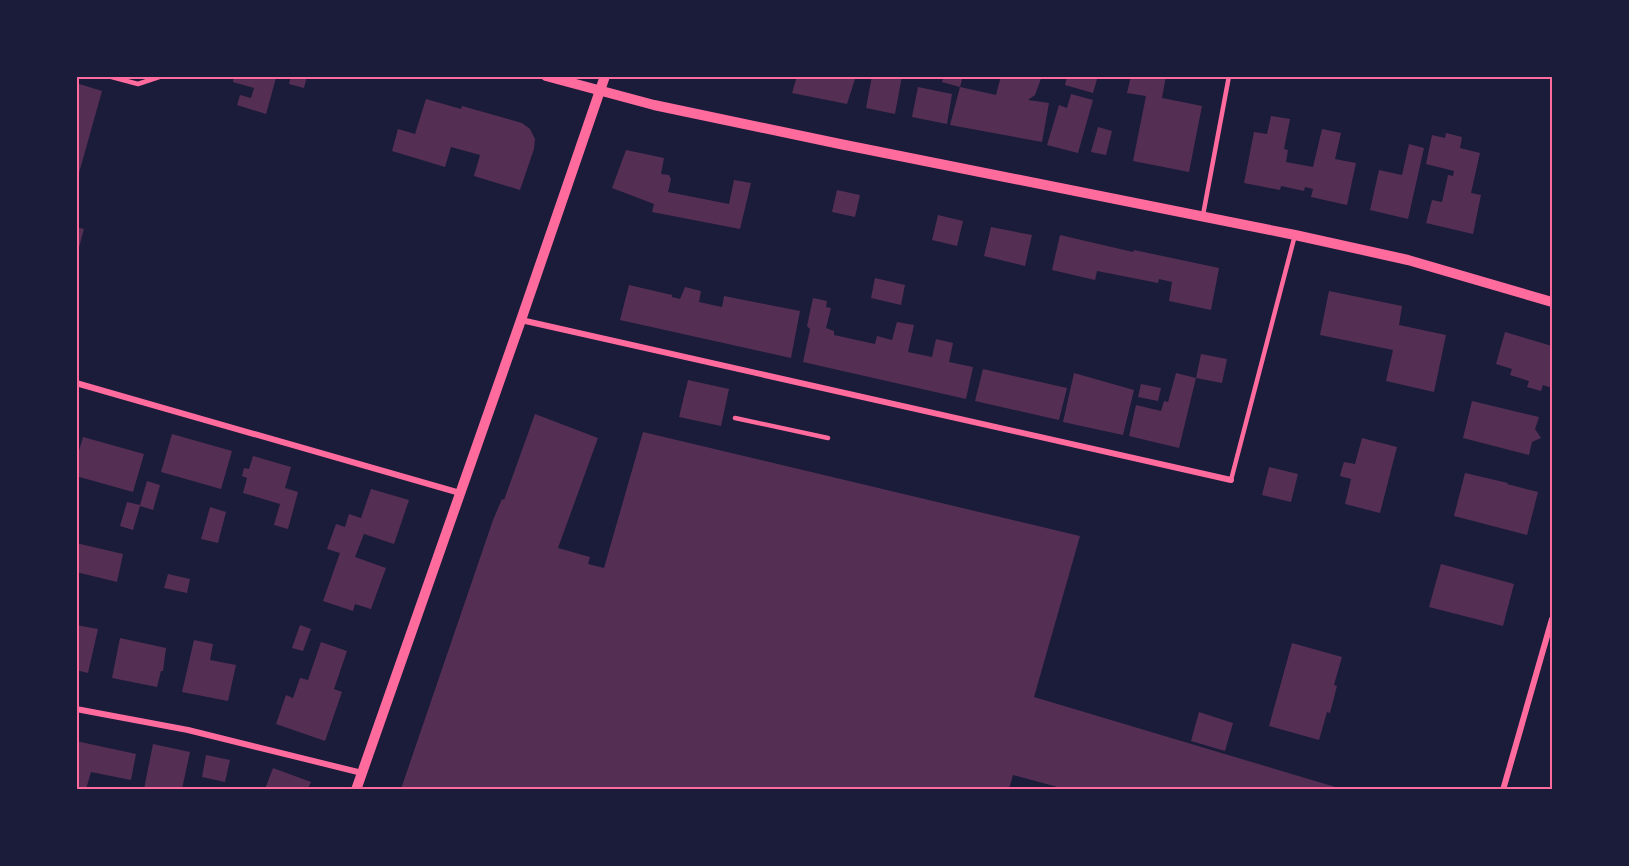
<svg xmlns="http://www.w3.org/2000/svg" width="1629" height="866" font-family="Arial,sans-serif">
  <rect width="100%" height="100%" fill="#1b1b3a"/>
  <!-- building -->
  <path fill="#542f53" d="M234,76H282L281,79L276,78L266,114L237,105L240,95L251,98L254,88L233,82Z
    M291,76H307L304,88L289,84Z
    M797,76H856L847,104L792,93Z
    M872,76H902L895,114L866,108Z
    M944,76H963L960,87L996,95L1001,76H1042L1035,95L1028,100L1049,103L1042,142L950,125L960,87L942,82Z
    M1067,76H1098L1093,93L1065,85Z
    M1131,76H1166L1162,98L1202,106L1189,172L1133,161L1146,96L1127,93Z
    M76,83L102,91L79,173L76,172Z
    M918,87L952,94L947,124L912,117Z
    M1071,94L1093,100L1078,153L1047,145L1059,105L1067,108Z
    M426,99L461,109L462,106L522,123L530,129L535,139L534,149L520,190L474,176L480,155L451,147L445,167L392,151L398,129L415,134Z
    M1271,116L1290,119L1284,149L1288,150L1286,162L1313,167L1322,129L1341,133L1335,159L1356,163L1347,205L1311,197L1313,189L1305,187L1304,191L1281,186L1280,190L1244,183L1254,132L1267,134Z
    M1098,127L1112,131L1106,155L1091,152Z
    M1446,133L1462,137L1460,148L1480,153L1471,193L1481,195L1473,234L1426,223L1432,200L1442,202L1448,175L1453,176L1454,171L1426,164L1432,135L1445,138Z
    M1409,144L1424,148L1408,219L1370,210L1379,170L1402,175Z
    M626,150L664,158L661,174L669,175L671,179L668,192L729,204L734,180L751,183L740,229L652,212L654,204L612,188Z
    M837,190L860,195L855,217L832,212Z
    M938,215L963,221L957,246L932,240Z
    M76,227L84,229L77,255H76Z
    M991,227L1032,235L1025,266L984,256Z
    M1060,235L1133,252L1134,250L1219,268L1211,310L1169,301L1172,282L1159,279L1158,283L1097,271L1095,280L1052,270Z
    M875,278L905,285L901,305L871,298Z
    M629,285L672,295V297L680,299L685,287L701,291L699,302L722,307L724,296L800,311L791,358L620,320Z
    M1329,291L1402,306L1399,325L1446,335L1434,392L1386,381L1393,350L1320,335Z
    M813,298L827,301L826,307L831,308L826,328L834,331V335L875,344L877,336L892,340L897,322L914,325L908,352L932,357L936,339L953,343L949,362L973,367L966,399L803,362L810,329L807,326Z
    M1505,332L1552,346V388L1543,385L1541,391L1527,387L1529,381L1510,375L1512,369L1496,364Z
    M1201,354L1227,359L1222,383L1196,378Z
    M983,369L1067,388L1059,420L975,401Z
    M1074,373L1134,390L1123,435L1063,422Z
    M1176,373L1196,378L1179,448L1129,436L1136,405L1161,411L1164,401L1168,402Z
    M688,380L729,389L721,426L679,417Z
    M1141,384L1161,388L1158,401L1138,397Z
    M1472,401L1539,417L1535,429L1541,438L1532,442L1529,455L1463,438Z
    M535,414L598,438L558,548L590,557L588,564L604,568L643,432L1080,536L1034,697L1342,789H1065L1013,775L1009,789H401L493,520L502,499L504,500Z
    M172,434L232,451L221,489L161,472Z
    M83,437L144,454L133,492L76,476V461Z
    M1362,438L1397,447L1380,513L1345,504L1351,479L1340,476L1342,468L1344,462L1355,464Z
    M253,456L291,467L285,488L298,492L288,529L274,525L280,504L243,493L247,478L242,476L244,468L249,469Z
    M1269,467L1298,474L1291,502L1262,495Z
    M1465,473L1508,483L1507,484L1538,492L1527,535L1454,516Z
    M147,481L160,485L153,510L140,506L133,530L120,526L127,502L140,505Z
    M371,489L409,500L394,544L364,534L355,557L386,568L371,609L355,604L353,611L323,601L340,553L327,549L336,524L345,527L349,514L361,518Z
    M210,507L226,512L218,543L201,539Z
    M76,543L123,554L117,582L76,572Z
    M1441,564L1514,584L1503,626L1429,607Z
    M168,574L190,579L187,593L164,588Z
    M76,625L98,629L88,673L76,670Z
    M300,625L311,629L303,651L292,648Z
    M120,638L166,648L163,671H161L157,687L112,678Z
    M194,640L213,644L210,660L236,665L228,701L182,692Z
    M321,642L347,651L334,689L342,692L325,741L276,724L286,695L293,698L300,678L308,680Z
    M1292,643L1342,657L1334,685L1337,686L1330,713L1327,712L1319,740L1269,726Z
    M1199,712L1233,723L1225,751L1191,741Z
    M76,741L136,754L131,780L91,772L86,789H76Z
    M153,744L190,752L182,789H144Z
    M206,755L230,760L225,782L202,777Z
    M273,768L311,782L308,789H265Z"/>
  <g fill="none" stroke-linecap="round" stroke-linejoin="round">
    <!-- service -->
    <path stroke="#ff6b9d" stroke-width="4.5" d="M108,76L138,84L162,76
      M1203,215L1229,76
      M735,418L828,438
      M1231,480L1295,235"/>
    <!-- minor -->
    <path stroke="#ff6b9d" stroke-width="6" d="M521,320L1231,480
      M76,383L460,493
      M76,709L188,730L362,773
      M1503,790L1552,619"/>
    <!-- tertiary -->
    <path stroke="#ff6b9d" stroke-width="10" d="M546,76L654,105L840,144L1295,235L1408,260L1552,302
      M356,790L521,320L605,76"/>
  </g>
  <!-- border -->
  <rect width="1629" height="866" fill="none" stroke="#1b1b3a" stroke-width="156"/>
  <rect x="78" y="78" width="1473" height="710" fill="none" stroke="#ff6b9d" stroke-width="2"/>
</svg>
